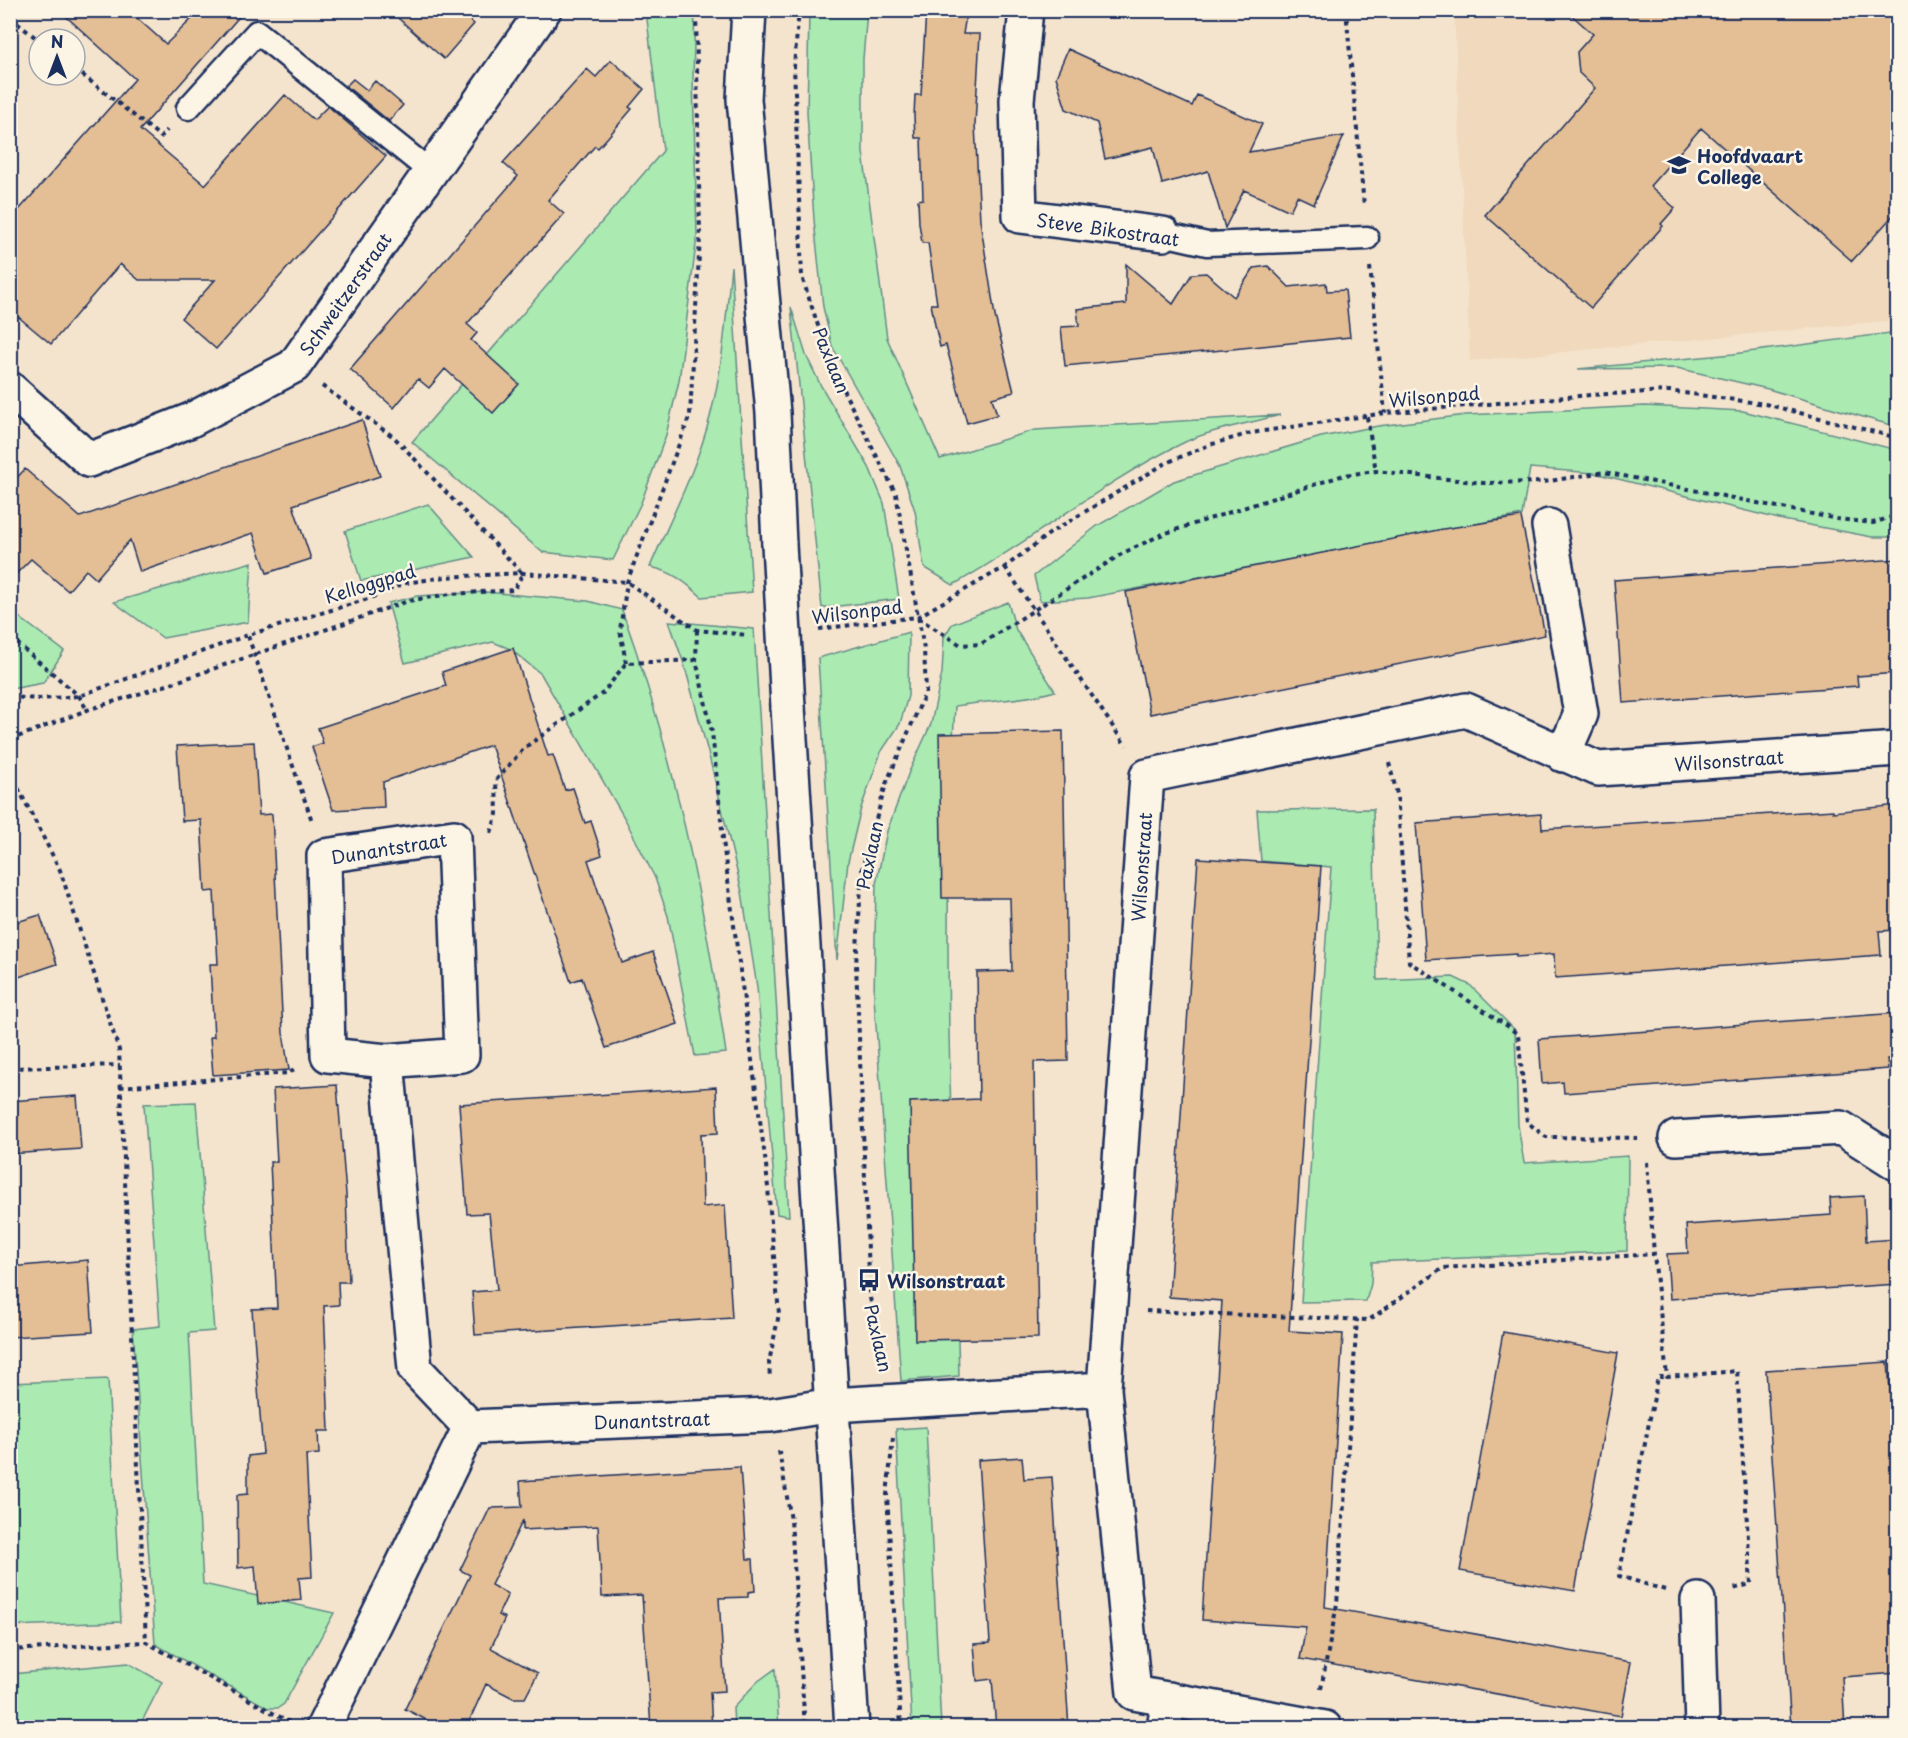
<svg xmlns="http://www.w3.org/2000/svg" width="1908" height="1738" font-family="'Playpen Sans',sans-serif">
  <rect width="100%" height="100%" fill="#f5e4cd"/>
  <filter id="ink" filterUnits="userSpaceOnUse"><feTurbulence type="fractalNoise" baseFrequency=".0167" numOctaves="2"/><feDisplacementMap in="SourceGraphic" scale="12" xChannelSelector="R" yChannelSelector="G"/><feConvolveMatrix kernelMatrix="1 2 1 2 8 2 1 2 1" color-interpolation-filters="sRGB"/></filter>
  <g filter="url(#ink)">
    <!-- built -->
    <path fill="#f0d9bc" d="M1454,11H1897V320L1470,361Z"/>
    <!-- green -->
    <path fill="#abeab1" stroke="#638c88" stroke-width="1.5" d="M646,11H695L693,78L697,236L679,381L666,435L641,503L613,560L542,552L412,442L663,151Z
      M809,11H867L863,59V152L887,338L940,459L1035,430L1280,415C1251,423 1208,430 1183,443C1102,482 1032,541 953,585L924,567L915,511L900,466L832,346L823,307L814,220L807,113Z
      M731,266L752,592L702,597C685,582 672,571 650,567C671,518 697,468 710,417C723,368 726,316 731,266Z
      M791,307L806,355L821,386L869,467L884,503L899,599L822,608Z
      M1897,332V427L1768,389L1677,368L1578,369L1733,354Z
      M1645,406L1743,411L1897,450V537H1872L1783,520L1594,473L1530,468L1522,515L1088,598L1040,601L1034,576L1097,526L1174,481L1321,437L1378,426L1466,415Z
      M428,504L474,557L361,581L345,531Z
      M252,562L248,622L163,638L114,602Z
      M485,592L588,601L622,610C674,754 704,902 726,1053L695,1056L668,916L655,878L625,819L541,674L510,649L493,642L405,663L388,603L417,596Z
      M1008,602L1016,630L1055,691C1022,701 989,700 955,706C940,929 953,1153 959,1376L901,1381L874,997L876,884L887,831L909,772L931,724L942,673L944,637L952,624Z
      M11,611L64,651L43,683L11,689Z
      M669,621L754,629L789,1216L777,1214L757,987L742,892L709,756L685,667Z
      M909,632L908,696L900,724L881,752L861,808L848,862L837,960L818,658Z
      M1373,809L1377,980L1453,977L1470,985L1515,1030L1518,1125L1524,1163L1628,1156L1627,1251L1372,1262L1371,1284L1366,1301L1301,1302L1331,867L1261,861L1257,810Z
      M196,1102L214,1331L189,1333L203,1584L334,1613L284,1704L278,1708H268L155,1644L133,1329L160,1326L144,1104Z
      M108,1379L121,1622L11,1626V1383Z
      M926,1427L941,1727V1728L912,1727L896,1429Z
      M128,1663L162,1682L139,1727H11V1674Z
      M775,1669L779,1727H734L733,1708L757,1682Z"/>
    <!-- building -->
    <path fill="#e4be95" stroke="#1b2f5e" stroke-width="1.5" d="M59,10H128L166,44L201,10H245L140,130L205,185L285,95L314,120L328,106L386,156L216,349L181,318L215,280H139L120,264L51,344L10,310V220L135,79Z
      M389,10H459L474,24L444,59Z
      M926,10H967L963,34H980L975,125L980,220L995,316L1014,392L992,398L997,415L967,423L946,345L940,347L935,325L931,304H937L928,243H922L919,223L918,200L923,199L921,138H915L914,116L915,95H921Z
      M1566,10H1898V210L1852,261L1701,128L1650,186L1675,208L1661,224L1663,226L1591,308L1485,215L1595,88L1579,73L1577,52L1593,34Z
      M1068,49L1192,106L1197,95L1262,124L1249,152L1344,136L1314,204L1297,196L1290,211L1244,190L1225,228L1208,171L1162,184L1153,147L1105,159L1097,123L1066,109L1056,77Z
      M611,60L644,89L629,107L632,109L608,137L598,148L595,146L548,200L564,214L467,324L477,333L471,340L519,384L493,413L445,369L429,388L418,379L394,408L350,369L518,176L503,163L587,69L596,77Z
      M353,79L367,90L375,81L403,105L389,121L346,86Z
      M1126,264L1173,304L1192,274L1206,273L1234,297L1254,268L1268,266L1289,287L1326,283L1327,291L1345,290L1350,337L1065,366L1061,327L1079,326L1077,309L1126,304Z
      M362,420L380,476L293,505L311,559L267,573L253,533L140,572L130,540L96,579L86,570L68,591L31,559L10,580V485L25,469L80,517Z
      M1521,517L1545,635L1150,714L1126,592L1443,529Z
      M1898,559V673L1857,676L1858,686L1623,703L1614,580Z
      M513,648L548,756L553,755L565,790L573,788L585,823L591,821L602,855L588,860L622,963L653,952L678,1024L606,1048L582,978L571,982L491,745L383,782L384,807L333,810L312,747L323,743L318,728L446,686L442,672Z
      M1063,731L1068,1061L1034,1062L1038,1338L915,1340L910,1102L979,1099L977,972L1012,971L1010,898H942L939,734Z
      M254,742L259,815L272,814L283,1033L289,1070L213,1075L210,1037H214L210,964H218L214,891L205,892L201,820L182,821L177,746Z
      M1898,805V930L1879,931L1881,955L1555,978L1554,954L1516,957V954L1426,960L1416,823L1541,814L1542,829L1833,810V812Z
      M1198,858L1321,866L1289,1331L1343,1334L1325,1607L1631,1662L1621,1716L1300,1659L1306,1627L1202,1620L1222,1301L1169,1297Z
      M40,915L57,964L10,980V924Z
      M1898,1013V1058L1887,1059L1888,1069L1564,1093L1563,1082L1542,1084L1539,1039Z
      M337,1085L346,1194L349,1282H338L339,1305L324,1306L329,1431H318L319,1454L306,1455L312,1577L299,1578L301,1600L258,1604L255,1566L238,1568L237,1495L248,1494V1456L263,1454L252,1309L277,1308L270,1162H277L273,1089Z
      M716,1087L718,1133L701,1134L703,1207L725,1205L732,1318L475,1335L472,1292L497,1290L489,1213L467,1214L459,1104Z
      M77,1096L81,1149L10,1154V1101Z
      M1864,1196L1866,1241L1898,1239V1284L1670,1299L1667,1254L1688,1253L1686,1225L1831,1215L1830,1198Z
      M88,1260L93,1332L10,1337V1267Z
      M1503,1332L1618,1353L1575,1591L1460,1571Z
      M1888,1362L1898,1495V1673L1842,1677L1845,1728H1791L1766,1370Z
      M1022,1457L1024,1479L1052,1477L1069,1728H996L992,1679L977,1681L974,1644L990,1643L978,1460Z
      M740,1467L747,1559H753L755,1591L748,1592V1597L719,1598L725,1691L710,1692L712,1728H651L642,1595L602,1597L598,1526L523,1530V1520L491,1585L508,1594L498,1615L505,1618L491,1648L538,1673L525,1698H513L486,1684L466,1728H442L405,1709L470,1575L460,1570L490,1508L522,1507L520,1481Z"/>
    <g fill="none" stroke-linecap="round" stroke-linejoin="round">
      <!-- service casing -->
      <g stroke="#1b2f5e" stroke-width="27">
        <path id="service" d="M188,108L257,32L431,172
          M1163,234L1207,244L1367,238"/>
      </g>
      <!-- minor casing -->
      <g stroke="#1b2f5e" stroke-width="38">
        <path id="minor" d="M1026,10L1017,100L1020,216L1163,234
          M10,389L89,460L191,420L294,366L544,10
          M1549,526L1581,714L1563,755
          M454,837L462,1055L387,1061L328,1055L324,856Z
          M1676,1138L1841,1128L1898,1164
          M470,1427L770,1415L832,1405L1104,1389
          M1698,1600L1702,1728
          M323,1728L470,1427L415,1369L387,1061
          M1164,1728L1169,1699
          M1325,1728L1134,1693L1104,1389L1147,776L1466,710L1598,769L1898,749"/>
      </g>
      <!-- tertiary casing -->
      <g stroke="#1b2f5e" stroke-width="38">
        <path id="tertiary" d="M749,10L744,99L773,413L779,544
          M788,707L852,1728"/>
      </g>
      <!-- path -->
      <path stroke="#1b2f5e" stroke-width="4" stroke-dasharray="4.5 4.5" stroke-linecap="butt" d="M799,10L794,66L802,277L832,368L896,494L924,649L926,691L886,784L862,869L856,965L870,1298L886,1366
        M1346,10L1364,206
        M10,18L39,40
        M75,69L161,137L167,130
        M1370,267L1385,413
        M322,386L395,438L522,573
        M1367,417L1376,471
        M1005,567L1126,746
        M918,618L961,645L981,644L1123,553L1163,534L1344,475L1376,471L1483,483L1544,482L1604,472L1837,519L1873,523L1898,515
        M819,629L917,617L1005,567L1053,531L1166,463L1209,445L1251,433L1385,413L1590,395L1669,391L1765,404L1898,438
        M697,630L696,660L712,732L725,858L766,1165L779,1314L769,1362L770,1379
        M248,636L312,821
        M10,637L79,696L87,710
        M626,663L620,630L627,582L690,415L700,237L696,10
        M10,697L39,699L79,696L248,635L368,599L406,583L445,577L523,573L627,582L697,630L748,635
        M10,740L87,710L167,685L408,601L450,594L514,590L523,573
        M1389,763L1397,794L1409,962L1509,1027L1518,1035L1527,1122L1546,1137L1641,1138
        M10,772L60,870L119,1050L146,1642
        M491,833L497,814L496,780L524,748L603,693L626,663L696,660
        M10,1068L120,1065
        M120,1087L288,1073L295,1070
        M1647,1162L1654,1254
        M1146,1311L1369,1320L1443,1268L1654,1254L1667,1377L1737,1371L1751,1584L1733,1589
        M893,1438L887,1495L901,1728
        M779,1451L791,1520L805,1728
        M1665,1590L1619,1576L1658,1377H1667
        M10,1650L146,1642L289,1722
        M1321,1689L1337,1604L1357,1319"/>
      <!-- service -->
      <use href="#service" stroke="#fcf5e5" stroke-width="22"/>
      <!-- minor -->
      <use href="#minor" stroke="#fcf5e5" stroke-width="33"/>
      <!-- tertiary -->
      <use href="#tertiary" stroke="#fcf5e5" stroke-width="33"/>
      <!-- tertiary-bridge casing -->
      <g stroke="#1b2f5e" stroke-width="38" stroke-linecap="butt">
        <path id="tertiary-bridge" d="M779,544L788,707"/>
      </g>
      <!-- tertiary-bridge -->
      <use href="#tertiary-bridge" stroke="#fcf5e5" stroke-width="33"/>
    </g>
  </g>
  <!-- icons -->
  <defs>
    <g id="university-bare" transform="scale(1.8)"><path d="M0-5L7-2L0 1L-7-2ZM-4 1L0 2.5L4 1V4Q0 6-4 4Z" fill="#1b2f5e" stroke="#fcf5e5" stroke-width="2.5" paint-order="stroke"/></g>
    <g id="bus-bare" transform="scale(1.8)"><path d="M-5-6H5V4H4V6H2V4H-2V6H-4V4H-5ZM-3.5-4V0h7V-4ZM-3.5 1.2v1.5H-2V1.2ZM2 1.2v1.5H3.5V1.2Z" fill="#1b2f5e" stroke="#fcf5e5" stroke-width="2.5" paint-order="stroke"/></g>
  </defs>
  <g fill-rule="evenodd">
    <use href="#university-bare" x="1679" y="165"/>
    <use href="#bus-bare" x="869" y="1280"/>
  </g>
  <g text-anchor="middle" dominant-baseline="central" stroke-width="5" stroke-linejoin="round" paint-order="stroke">
    <!-- poi labels -->
    <g font-size="18" font-weight="bold" fill="#1b2f5e" stroke="#fcf5e5" text-anchor="start">
      <text x="1697" y="155">Hoofdvaart<tspan x="1697" dy="21">College</tspan></text>
      <text x="887" y="1280">Wilsonstraat</text>
    </g>
    <!-- street labels -->
    <g font-size="18" fill="#1b2f5e" stroke="#fcf5e5">
      <text transform="translate(1108 229) rotate(8)">Steve Bikostraat</text>
      <text transform="translate(345 294) rotate(-55)">Schweitzerstraat</text>
      <text transform="translate(832 360) rotate(68)">Paxlaan</text>
      <text transform="translate(1434 396) rotate(-5)">Wilsonpad</text>
      <text transform="translate(370 583) rotate(-17)">Kelloggpad</text>
      <text transform="translate(857 611) rotate(-7)">Wilsonpad</text>
      <text transform="translate(1729 760) rotate(-4)">Wilsonstraat</text>
      <text transform="translate(389 848) rotate(-9)">Dunantstraat</text>
      <text transform="translate(869 855) rotate(-78)">Paxlaan</text>
      <text transform="translate(1141 867) rotate(-86)">Wilsonstraat</text>
      <text transform="translate(879 1338) rotate(77)">Paxlaan</text>
      <text transform="translate(652 1420) rotate(-2)">Dunantstraat</text>
    </g>
  </g>
  <!-- margin -->
  <rect width="1908" height="1738" fill="none" stroke="#fcf5e5" stroke-width="36"/>
  <rect x="18" y="18" width="1872" height="1702" fill="none" stroke="#1b2f5e" stroke-width="2" filter="url(#ink)"/>
  <!-- north arrow -->
  <g transform="translate(57 57)"><circle r="28" fill="#fcf5e5" stroke="#a2a6af" stroke-width="1.5"/>
  <path d="M0-4.5L10 22L0 15L-10 22Z" fill="#1b2f5e"/>
  <text y="-9" font-size="16" font-weight="bold" text-anchor="middle" fill="#1b2f5e">N</text>
  </g>
</svg>
